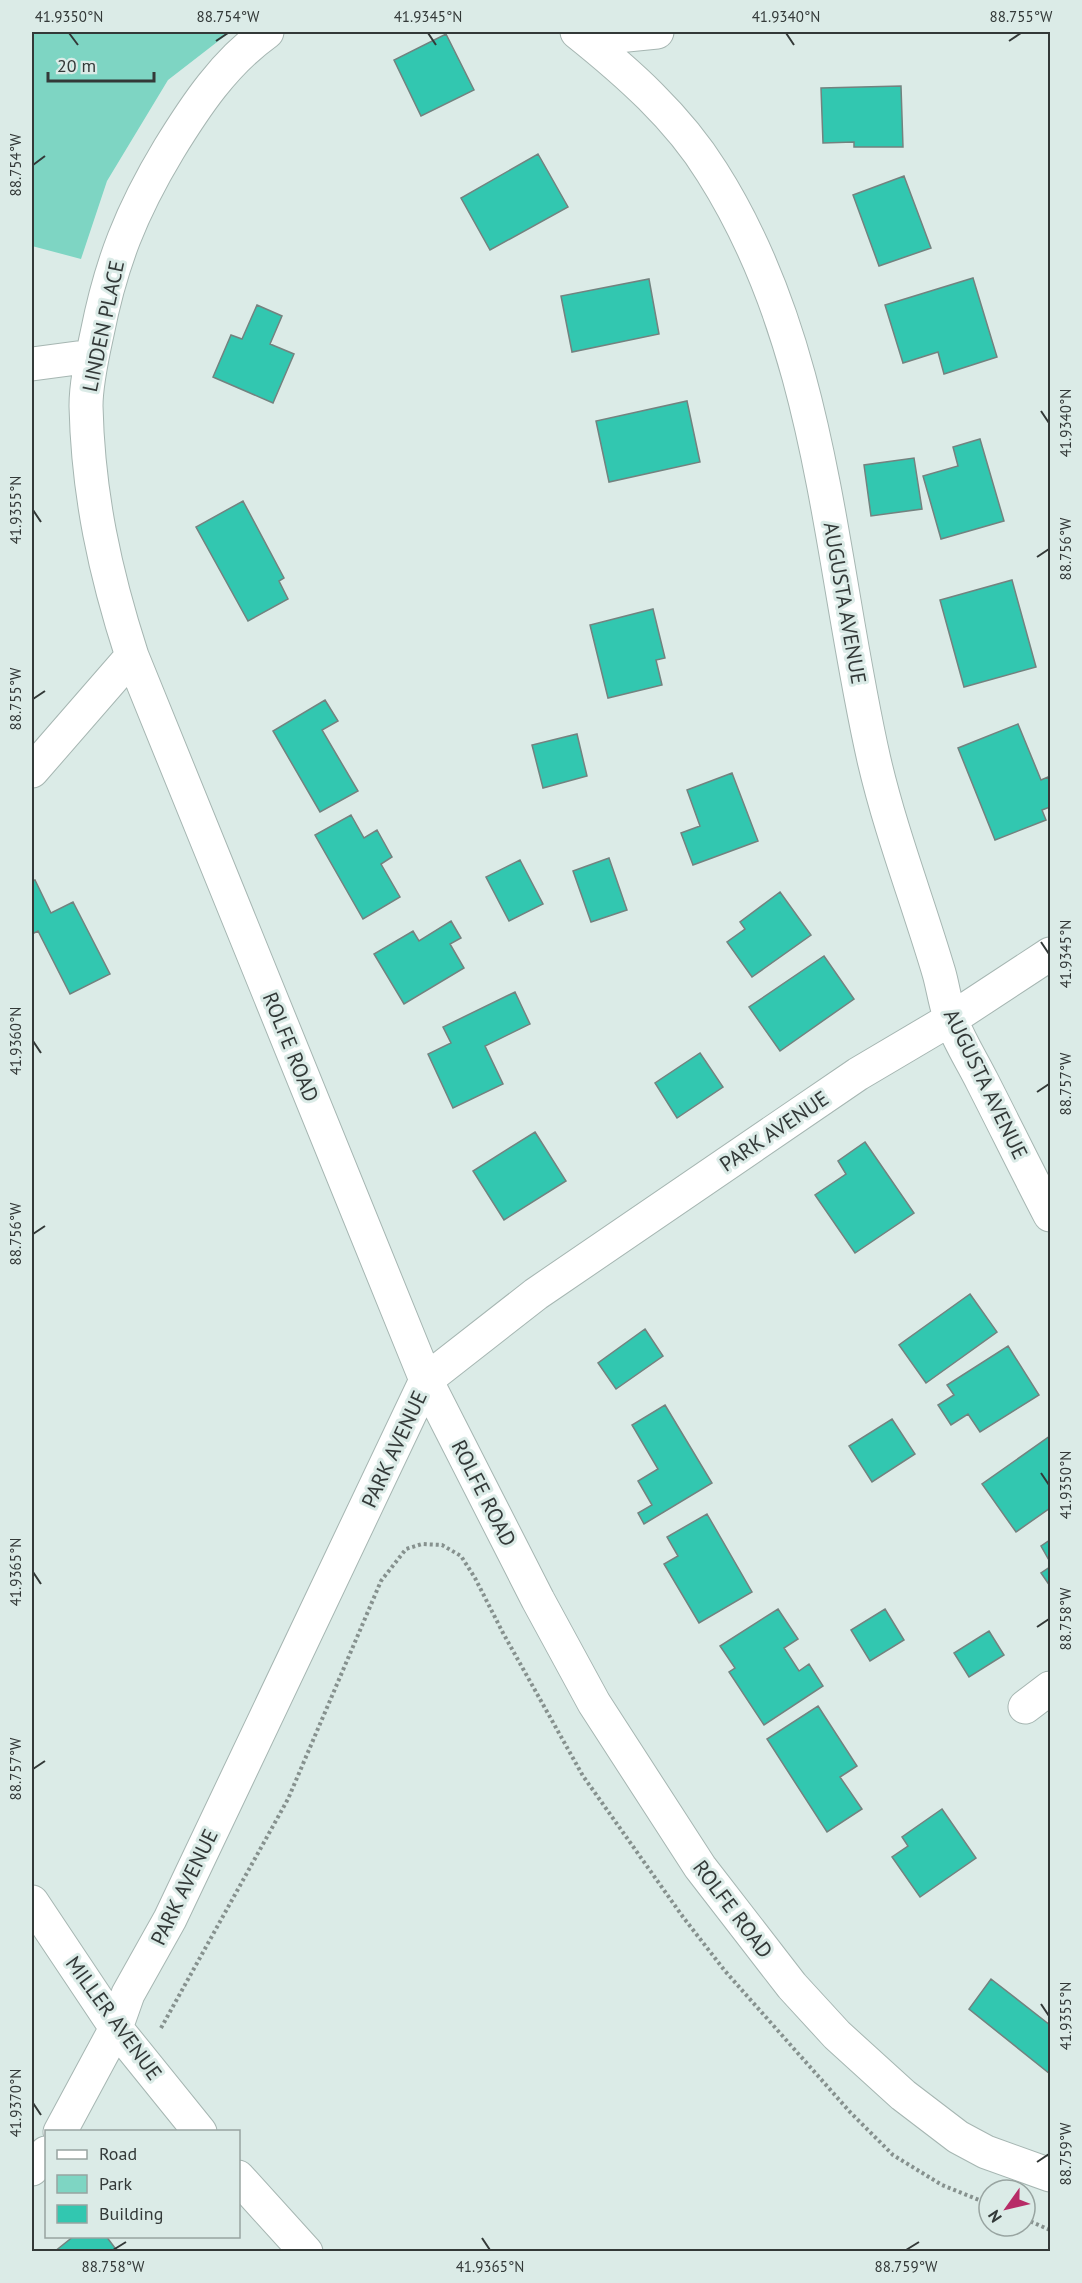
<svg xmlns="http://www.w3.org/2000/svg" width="1082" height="2283" font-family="'PT Sans',sans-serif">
  <rect width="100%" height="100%" fill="#dbebe7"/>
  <!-- green -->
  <path fill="#7ed5c3" d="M32,32H230L168,80L107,181L81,259L32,246Z"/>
  <!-- building -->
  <path fill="#32c7b0" stroke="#73827f" stroke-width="1.5" d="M446,34L474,90L421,116L394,60Z
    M901,86L903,147H854V142L823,143L821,88Z
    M538,154L568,207L490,250L461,198Z
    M904,176L931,248L879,266L853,195Z
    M973,278L997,357L944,374L938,352L903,363L885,305Z
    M649,279L659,334L572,352L561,296Z
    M257,305L282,316L270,344L294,354L273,403L213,377L231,335L242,339Z
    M687,401L700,462L609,482L596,421Z
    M980,439L1004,521L941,539L923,476L958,466L953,447Z
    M914,458L922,509L871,516L864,465Z
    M243,501L284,578L279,581L288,599L248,621L196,527Z
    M1012,580L1036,667L964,687L940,600Z
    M653,609L665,658L656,660L662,685L608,698L590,625Z
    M325,700L338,721L322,730L358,791L320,812L273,731Z
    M1018,724L1041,780L1048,777L1050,782V807L1042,810L1046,820L995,840L958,748Z
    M577,734L587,776L543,788L532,745Z
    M732,773L758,841L693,865L681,833L700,826L687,790Z
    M351,815L364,838L377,830L392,857L381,864L400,897L363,919L315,835Z
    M609,858L627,910L591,922L573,871Z
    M520,860L543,904L509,921L486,877Z
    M35,880L51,913L73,902L110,974L70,994L38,931L32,934V881Z
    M780,892L811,935L752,977L727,942L745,929L740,922Z
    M451,921L461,938L450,944L464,968L404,1004L374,954L413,931L419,941Z
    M824,956L854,999L780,1051L749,1007Z
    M515,992L530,1024L485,1046L503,1084L453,1108L428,1054L451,1043L443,1027Z
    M700,1053L723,1087L677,1118L655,1083Z
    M535,1132L566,1181L504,1220L473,1171Z
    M865,1142L914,1213L855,1253L815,1195L846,1174L838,1161Z
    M970,1294L997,1332L926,1383L899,1345Z
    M645,1329L663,1356L616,1389L598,1363Z
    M1008,1346L1039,1395L980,1432L968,1414L951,1425L938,1405L954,1395L947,1385Z
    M665,1405L712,1483L644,1524L638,1513L652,1505L638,1481L658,1469L632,1425Z
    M892,1419L915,1454L872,1482L849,1446Z
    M1050,1436V1508L1016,1532L982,1484Z
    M707,1514L752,1592L699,1623L664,1564L678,1556L667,1537Z
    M1050,1540V1562L1041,1546Z
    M1050,1567V1586L1041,1573Z
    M778,1609L798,1639L784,1648L799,1671L809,1664L823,1686L764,1725L729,1672L735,1668L720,1646Z
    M885,1609L904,1640L870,1661L851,1630Z
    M989,1631L1004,1655L969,1677L954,1653Z
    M818,1706L857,1766L840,1777L862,1809L827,1832L767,1739Z
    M942,1809L976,1858L920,1897L892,1857L908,1846L902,1837Z
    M991,1979L1050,2025V2074L969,2009Z
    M74,2236H106L118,2252H54Z"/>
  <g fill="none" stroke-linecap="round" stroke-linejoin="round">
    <!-- minor casing -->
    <g stroke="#a6b6b2" stroke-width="35">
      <path id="minor" d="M577,32C627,72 678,117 712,172C824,348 829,562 874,760C891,833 918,902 939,973C943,987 945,1003 950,1017C958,1039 972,1061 982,1081C1005,1126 1027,1171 1050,1215
        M587,39L657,32
        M32,364L92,356
        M132,656L426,1380L538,1600L594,1703L700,1867L792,1986L837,2035L903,2095L958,2137L986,2152L1050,2175
        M32,771L132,656C105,573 88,494 86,406C86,383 92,357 97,334C111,263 131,212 169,149C196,105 224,63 267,32
        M1025,1707L1050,1688
        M32,1902L116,2028L200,2132
        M60,2132L116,2028L128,1994L170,1919L426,1380L536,1294L858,1074L951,1019L1050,954
        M32,2169L46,2153
        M238,2177L306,2252"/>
    </g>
    <!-- path -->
    <path stroke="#86918e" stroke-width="4" stroke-dasharray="3 3" stroke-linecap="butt" d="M161,2028L288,1799L381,1581L406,1549L422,1544L442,1545L461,1556L475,1578L503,1633L583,1776L683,1917L725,1971L850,2112L893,2155L942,2185L989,2204
      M1025,2219L1050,2230"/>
    <!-- minor -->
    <use href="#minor" stroke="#fff" stroke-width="33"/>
  </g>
  <!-- ticks -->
  <path fill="none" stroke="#333938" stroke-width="2" d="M69,33L78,45M428,33L436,45M786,33L794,45M216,41L228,33M1009,41L1021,33M33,165L45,156M1041,411L1049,423M33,510L41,522M1037,557L1049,549M33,699L45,691M1041,942L1049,954M33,1041L41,1053M1037,1092L1049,1084M33,1234L45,1226M1041,1473L1049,1485M33,1572L41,1584M1037,1627L1049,1619M33,1769L45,1761M1041,2004L1049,2016M33,2103L41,2115M1037,2162L1049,2154M482,2238L490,2250M113,2250L126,2242M906,2250L919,2242"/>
  <g text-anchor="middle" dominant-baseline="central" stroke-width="6" stroke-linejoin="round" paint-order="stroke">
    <!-- street labels -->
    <g font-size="21" fill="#333938" stroke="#dbebe7">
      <text transform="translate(103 326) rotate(-78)">LINDEN PLACE</text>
      <text transform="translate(845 603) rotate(80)">AUGUSTA AVENUE</text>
      <text transform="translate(291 1047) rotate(68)">ROLFE ROAD</text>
      <text transform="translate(986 1084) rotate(64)">AUGUSTA AVENUE</text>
      <text transform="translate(774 1131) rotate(-34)">PARK AVENUE</text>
      <text transform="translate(394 1449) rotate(-65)">PARK AVENUE</text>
      <text transform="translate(484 1493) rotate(63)">ROLFE ROAD</text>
      <text transform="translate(184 1887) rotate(-64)">PARK AVENUE</text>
      <text transform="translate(733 1909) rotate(53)">ROLFE ROAD</text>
      <text transform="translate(114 2018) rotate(54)">MILLER AVENUE</text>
    </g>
  </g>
  <!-- border -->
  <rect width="1082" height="2283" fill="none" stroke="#dbebe7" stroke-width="66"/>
  <!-- legend -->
  <rect x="45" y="2130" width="195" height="108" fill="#dbebe7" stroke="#98a4a1" stroke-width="1.5"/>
  <rect x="57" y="2150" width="30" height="9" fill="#ffffff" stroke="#98a4a1" stroke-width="1.5"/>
  <text x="99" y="2160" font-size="18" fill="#333938">Road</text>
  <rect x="57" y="2175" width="30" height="18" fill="#7ed5c3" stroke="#98a4a1" stroke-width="1.5"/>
  <text x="99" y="2190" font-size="18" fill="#333938">Park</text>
  <rect x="57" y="2205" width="30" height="18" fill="#32c7b0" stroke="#98a4a1" stroke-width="1.5"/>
  <text x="99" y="2220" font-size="18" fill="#333938">Building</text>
  <!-- north arrow -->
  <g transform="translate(1007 2208) rotate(236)"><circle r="28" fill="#dbebe7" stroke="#98a4a1" stroke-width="1.5"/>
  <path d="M0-4.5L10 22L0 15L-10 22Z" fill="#b72c67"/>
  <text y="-9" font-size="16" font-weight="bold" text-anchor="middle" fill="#333938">N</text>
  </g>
  <!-- scale -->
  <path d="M48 72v9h106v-9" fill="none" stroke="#333938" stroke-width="3"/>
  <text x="57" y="72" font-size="18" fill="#333938" stroke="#dbebe7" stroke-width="4.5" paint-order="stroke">20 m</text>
  <rect x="33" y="33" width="1016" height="2217" fill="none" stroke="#333938" stroke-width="2"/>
  <g font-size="15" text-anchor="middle" fill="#333938">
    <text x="69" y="22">41.9350°N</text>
    <text x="228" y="22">88.754°W</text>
    <text x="428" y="22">41.9345°N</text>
    <text x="786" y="22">41.9340°N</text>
    <text x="1021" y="22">88.755°W</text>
    <text transform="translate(16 165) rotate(-90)" y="5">88.754°W</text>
    <text transform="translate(1066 423) rotate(-90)" y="5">41.9340°N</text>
    <text transform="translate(16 510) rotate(-90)" y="5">41.9355°N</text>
    <text transform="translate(1066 549) rotate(-90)" y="5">88.756°W</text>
    <text transform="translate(16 699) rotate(-90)" y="5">88.755°W</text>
    <text transform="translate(1066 954) rotate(-90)" y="5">41.9345°N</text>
    <text transform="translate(16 1041) rotate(-90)" y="5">41.9360°N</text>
    <text transform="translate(1066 1084) rotate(-90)" y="5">88.757°W</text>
    <text transform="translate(16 1234) rotate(-90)" y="5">88.756°W</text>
    <text transform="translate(1066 1485) rotate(-90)" y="5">41.9350°N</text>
    <text transform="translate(16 1572) rotate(-90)" y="5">41.9365°N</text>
    <text transform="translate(1066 1619) rotate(-90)" y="5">88.758°W</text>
    <text transform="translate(16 1769) rotate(-90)" y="5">88.757°W</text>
    <text transform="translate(1066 2016) rotate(-90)" y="5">41.9355°N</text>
    <text transform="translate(16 2103) rotate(-90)" y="5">41.9370°N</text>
    <text transform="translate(1066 2154) rotate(-90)" y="5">88.759°W</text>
    <text x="113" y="2272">88.758°W</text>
    <text x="490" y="2272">41.9365°N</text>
    <text x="906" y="2272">88.759°W</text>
  </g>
</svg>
